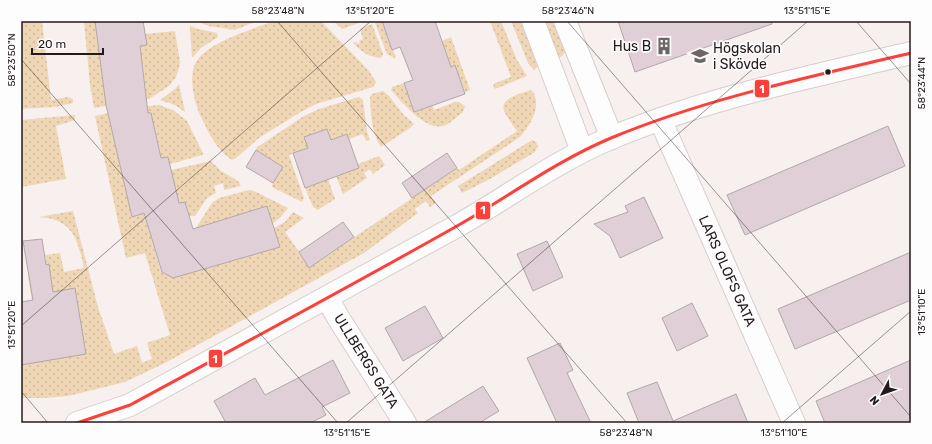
<svg xmlns="http://www.w3.org/2000/svg" width="932" height="444" font-family="Rubik,sans-serif">
  <defs>
    <pattern id="grass-dots" width="8" height="8" patternUnits="userSpaceOnUse"><rect width="8" height="8" fill="#efd6b4"/><path d="M2 2h.1M6 6h.1" fill="none" stroke="#cdb79a" stroke-width="1.8" stroke-linecap="round"/></pattern>
  </defs>
  <rect width="100%" height="100%" fill="#f8efef"/>
  <!-- grass -->
  <path fill="url(#grass-dots)" d="M21,21H42L51,100L68,97L73,99V103L55,107L21,109Z
    M84,21H95L105,97L146,92L140,46L145,34L175,31L180,62L179,68L176,77L169,86L149,99L94,108L90,85Z
    M195,21H257L235,30L209,26Z
    M274,21H321L369,71L376,82L373,87L316,104L299,113L259,138L236,158L232,160C216,150 208,131 200,115C194,101 188,76 196,62C208,42 253,29 274,21Z
    M333,21H360L359,23L342,29Z
    M382,21L392,50H393L396,57L394,58L387,54L375,23Z
    M490,21H501L517,60L527,76L495,89L493,84L511,77Z
    M511,21H522L539,65L534,70L528,63Z
    M542,21H554L566,51L562,56L558,58Z
    M372,24L383,54L381,58C366,56 364,53 353,43L357,42L358,44L360,43L359,41L363,39L360,29Z
    M190,26L198,29L217,33L218,37L201,48L192,58Z
    M451,37L470,90L465,92L455,66L451,67L442,41Z
    M404,83L432,105L434,110L455,102H459L465,106L463,112C457,116 449,125 443,126C425,131 401,101 391,90L392,87Z
    M179,84L185,112L175,105L160,100L175,89Z
    M531,90C544,103 530,126 520,137L431,196L436,203L430,207L426,201L415,209L418,213L364,253L165,363L125,382L68,396L44,398H21V292L23,302L32,301L28,276L48,272L45,255L60,253L64,272L84,268C78,240 73,219 39,217L73,211L98,307L114,354L137,346L142,363L152,359L147,343L170,335L145,253L126,258L95,116L139,107L159,105L173,110L187,121L203,153L202,155L170,164L168,157L161,158L151,113L110,122L132,217L144,213L161,272L173,278L270,250L279,245L274,228L285,222L293,212L304,218L285,232L310,267L457,168L459,170L517,131C513,125 508,119 505,113C497,98 521,94 531,90Z
    M383,91L389,96L403,114L414,124L410,128L381,147C371,132 371,114 370,97L372,94Z
    M359,97L363,100L367,132L370,140L366,141L363,134L349,139L346,134L331,140L327,129L305,137L308,148L289,155L304,198L302,202L272,187L273,183L282,167L256,150V148L304,116L319,109Z
    M75,115V120L56,126L66,179L21,187V120Z
    M532,140L536,142L538,146L535,152L488,180L462,193L458,186Z
    M379,156L385,165L373,174L370,169L364,173L367,178L343,194L336,176L359,168L358,164Z
    M211,161L221,171L238,181L241,186L224,190L223,183L214,186L216,193L207,198L195,216H189L185,202L172,205L171,170Z
    M328,179L335,199L318,210L313,207L305,188Z
    M249,190L254,191L288,208L280,218L273,223L270,215L196,228L212,203L219,198Z"/>
  <!-- building -->
  <path fill="#e0cfd6" stroke="#b0a8aa" d="M95,21H143L147,45L140,46L148,113H151L161,158L168,157L179,203L185,202L193,229L267,206L280,247L173,278L162,272L144,213L132,217L106,105Z
    M382,21H435L451,67L455,65L465,94L414,112L404,83L413,80L400,47L392,50Z
    M618,21H771L772,24L635,72Z
    M888,126L905,166L745,235L727,195Z
    M327,129L331,140L347,134L359,168L305,188L293,153L308,148L304,137Z
    M256,150L283,167L273,183L246,167Z
    M447,153L457,168L412,198L402,183Z
    M644,197L663,238L620,258L610,236L594,224L628,212L625,206Z
    M343,222L354,237L309,268L299,252Z
    M42,239L46,265L49,264L53,292L75,288L86,354L21,365V302L33,300L23,241Z
    M547,241L563,277L533,291L517,254Z
    M911,252V300L795,349L778,309Z
    M692,303L708,336L677,351L662,318Z
    M425,306L443,338L403,361L385,328Z
    M560,343L573,370L567,373L591,423H557L527,358Z
    M333,360L350,393L322,407L326,415L310,423H226L214,401L255,378L265,395Z
    M911,360V423H825L816,401Z
    M657,382L673,421L736,394L748,423H639L627,393Z
    M483,386L499,411L479,423H423Z"/>
  <g fill="none" stroke-linecap="round" stroke-linejoin="round">
    <!-- minor casing -->
    <g stroke="#d6cdcd" stroke-width="24">
      <path id="minor" d="M533,21L582,151
        M565,21L612,138
        M660,119L794,423
        M327,298L339,319L405,423
        M77,423L130,405C239,346 348,286 457,226C508,197 556,161 611,138C707,98 810,77 911,53"/>
    </g>
    <!-- minor -->
    <use href="#minor" stroke="#fefdfd" stroke-width="22"/>
    <!-- bus-1 casing -->
    <g stroke="#fdfdfd" stroke-width="6">
      <path id="bus-1" d="M77,423L130,405C239,346 349,287 457,226C508,197 556,161 611,138C707,98 810,77 911,53"/>
    </g>
    <!-- bus-1 -->
    <use href="#bus-1" stroke="#ff403a" stroke-width="3"/>
  </g>
  <!-- ticks -->
  <path fill="none" stroke="#241a1b" stroke-width="1" stroke-opacity="0.45" d="M277,21L627,423M567,21L911,417M856,21L911,84M21,59L338,423M21,326L371,21M21,391L48,423M346,423L808,21M782,423L911,311"/>
  <!-- icons -->
  <defs>
    <g id="building-bare" transform="scale(1.38)"><path d="M-4-6H4V6H1V3H-1V6H-4ZM-2.5-4.3h1.7v1.8h-1.7ZM.8-4.3h1.7v1.8H.8ZM-2.5-1h1.7V.8h-1.7ZM.8-1h1.7V.8H.8Z" fill="#6e6565" stroke="#fdfdfd" stroke-width="2.5" paint-order="stroke"/></g>
    <g id="university-bare" transform="scale(1.38)"><path d="M0-5L7-2L0 1L-7-2ZM-4 1L0 2.5L4 1V4Q0 6-4 4Z" fill="#6e6565" stroke="#fdfdfd" stroke-width="2.5" paint-order="stroke"/></g>
  </defs>
  <g fill-rule="evenodd">
    <use href="#building-bare" x="664" y="46"/>
    <use href="#university-bare" x="700" y="56"/>
  </g>
  <!-- markers -->
  <circle fill="#241a1b" stroke="#fdfdfd" stroke-width="1.5" cx="828" cy="72" r="3.5"/>
  <g text-anchor="middle" dominant-baseline="central" stroke-width="3.5" stroke-linejoin="round" paint-order="stroke">
    <!-- poi labels -->
    <g font-size="14" fill="#241a1b" stroke="#fdfdfd" text-anchor="end">
      <text x="651" y="46">Hus B</text>
      <text x="713" y="48" text-anchor="start">Högskolan<tspan x="713" dy="16">i Skövde</tspan></text>
    </g>
    <!-- street labels -->
    <g font-size="14" fill="#241a1b" stroke="#fdfdfd">
      <text transform="translate(727 271) rotate(66)">LARS OLOFS GATA</text>
      <text transform="translate(366 361) rotate(58)">ULLBERGS GATA</text>
    </g>
  </g>
  <g stroke="#fdfdfd" stroke-width="1.5">
    <rect x="754" y="79" width="16" height="19" rx="4" fill="#ff403a"/>
    <rect x="475" y="201" width="16" height="19" rx="4" fill="#ff403a"/>
    <rect x="208" y="349" width="15" height="19" rx="4" fill="#ff403a"/>
  </g>
  <g font-size="11" text-anchor="middle" font-weight="bold" fill="#fff">
    <text x="762" y="93">1</text>
    <text x="483" y="214">1</text>
    <text x="215" y="363">1</text>
  </g>
  <!-- border -->
  <rect width="932" height="444" fill="none" stroke="#fdfdfd" stroke-width="44"/>
  <!-- north arrow -->
  <g transform="translate(882 394) rotate(229)" stroke="#fdfdfd" stroke-width="3" paint-order="stroke">
  <path d="M0-3L7 15L0 10L-7 15Z" fill="#241a1b"/>
  <text y="-6" font-size="11" font-weight="bold" text-anchor="middle" fill="#241a1b">N</text>
  </g>
  <!-- scale -->
  <path d="M32 48v6h71v-6" fill="none" stroke="#241a1b" stroke-width="2"/>
  <text x="38" y="48" font-size="12" fill="#241a1b" stroke="#fdfdfd" stroke-width="3" paint-order="stroke">20 m</text>
  <rect x="22" y="22" width="888" height="400" fill="none" stroke="#241a1b" stroke-width="1.5"/>
  <g font-size="10" text-anchor="middle" fill="#241a1b">
    <text x="278" y="14">58°23'48"N</text>
    <text x="370" y="14">13°51'20"E</text>
    <text x="568" y="14">58°23'46"N</text>
    <text x="807" y="14">13°51'15"E</text>
    <text transform="translate(11 60) rotate(-90)" y="4">58°23'50"N</text>
    <text transform="translate(921 83) rotate(-90)" y="4">58°23'44"N</text>
    <text transform="translate(921 312) rotate(-90)" y="4">13°51'10"E</text>
    <text transform="translate(11 325) rotate(-90)" y="4">13°51'20"E</text>
    <text x="347" y="436">13°51'15"E</text>
    <text x="626" y="436">58°23'48"N</text>
    <text x="784" y="436">13°51'10"E</text>
  </g>
</svg>
